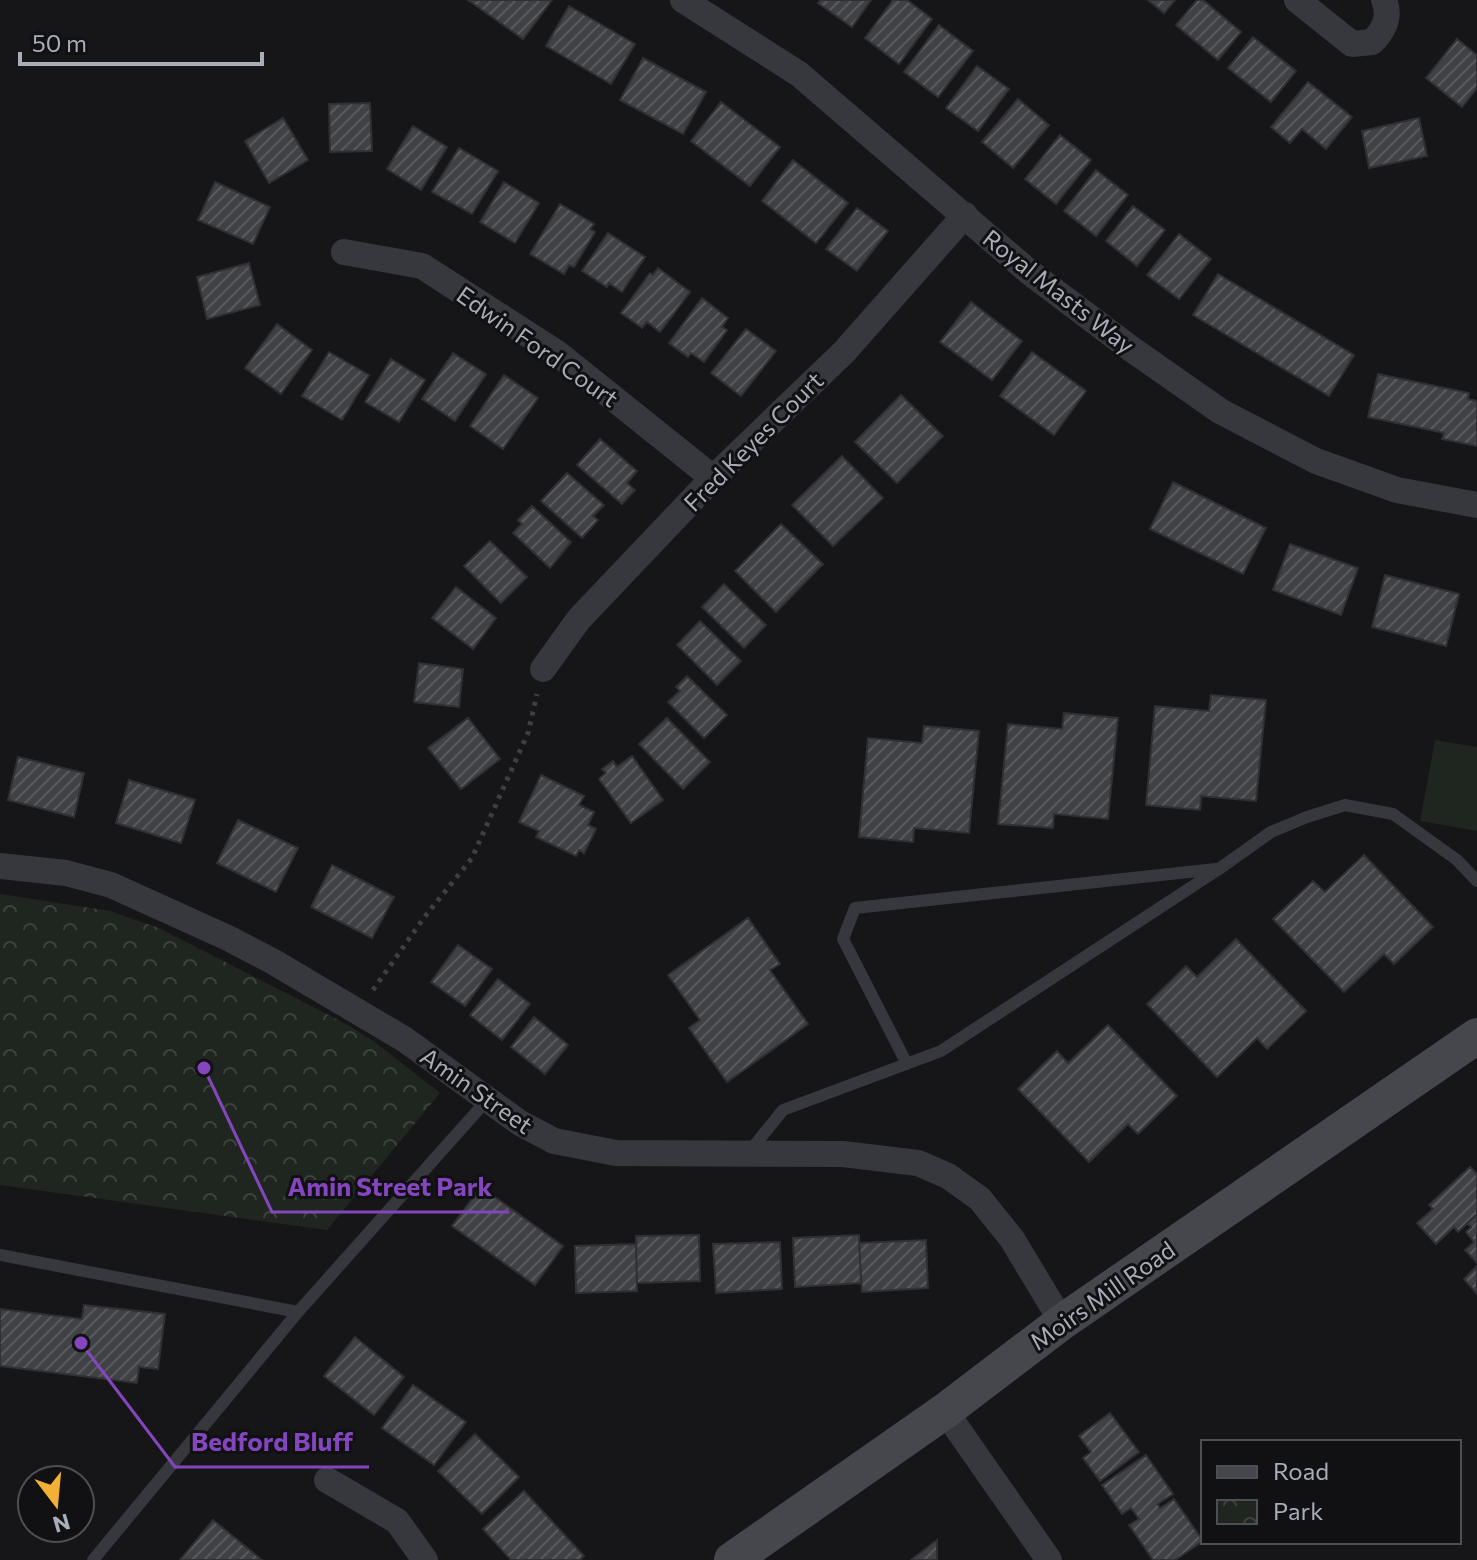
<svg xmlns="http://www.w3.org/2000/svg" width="1477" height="1560" font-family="Commissioner,sans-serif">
  <defs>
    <pattern id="park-crowns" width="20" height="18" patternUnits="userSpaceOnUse" patternTransform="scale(2)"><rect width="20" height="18" fill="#1e261f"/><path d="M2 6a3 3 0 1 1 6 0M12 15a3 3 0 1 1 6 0" fill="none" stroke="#3c433d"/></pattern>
    <pattern id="building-hatch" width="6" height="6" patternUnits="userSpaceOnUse" patternTransform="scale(2)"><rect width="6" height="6" fill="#404145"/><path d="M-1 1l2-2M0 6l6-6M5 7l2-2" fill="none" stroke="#595a5e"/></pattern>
  </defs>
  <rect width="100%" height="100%" fill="#161618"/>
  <!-- park -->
  <path fill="url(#park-crowns)" d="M0,894L110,911L159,928L348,1025L376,1043L440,1093L327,1230L0,1185Z"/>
  <!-- pitch -->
  <path fill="#1e261f" d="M1435,740L1477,747V831L1420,821Z"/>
  <!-- building -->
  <path fill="url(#building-hatch)" stroke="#303034" stroke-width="2" d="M468,0H552L523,39Z
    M821,0H871L852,27L818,3Z
    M893,0H907L932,19L899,64L865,38Z
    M1148,0H1175L1164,13Z
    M1197,0H1203L1241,32L1218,60L1176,25Z
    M569,6L635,44L611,84L546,46Z
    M939,25L973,51L938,97L904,72Z
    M1253,37L1296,71L1271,102L1228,68Z
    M1457,39L1477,55V88L1462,107L1426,78Z
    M643,58L706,92L683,134L620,100Z
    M977,66L1009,89L978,131L946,108Z
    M1308,82L1352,117L1326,149L1302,129L1290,143L1271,127Z
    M1018,99L1049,125L1013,168L982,142Z
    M721,102L780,147L750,186L691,141Z
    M370,103L372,151L330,152L329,104Z
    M283,118L308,160L269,183L245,141Z
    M1419,118L1427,156L1369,168L1362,131Z
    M413,126L447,147L421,190L387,169Z
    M1060,135L1091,160L1056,204L1025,179Z
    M459,148L498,171L472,214L432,192Z
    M793,160L848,203L816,243L762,201Z
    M1096,170L1128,195L1096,236L1064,211Z
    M215,182L270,207L253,244L198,220Z
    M504,182L539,203L515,243L480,222Z
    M560,204L594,224L590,229L595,232L574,267L569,265L564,274L530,254Z
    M1133,206L1165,230L1137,266L1106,241Z
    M857,208L888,231L857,271L826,249Z
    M608,233L645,257L622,292L609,283L607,287L582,271Z
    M1179,234L1211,259L1179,299L1147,275Z
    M249,263L260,305L207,319L197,277Z
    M658,268L690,292L660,332L647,322L642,328L621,313L650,273L653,275Z
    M1218,274L1354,355L1329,396L1193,315Z
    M702,298L728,318L722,327L727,330L704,362L691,353L688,357L669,343Z
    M971,302L1022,341L992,380L940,342Z
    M277,324L312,350L281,394L245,368Z
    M746,329L776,351L741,396L711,373Z
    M329,352L369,375L342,420L302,396Z
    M1032,352L1086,391L1054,435L1000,396Z
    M453,353L486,374L455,421L422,399Z
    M391,359L425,380L399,422L365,402Z
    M1378,374L1469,393L1468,399L1477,401V446L1442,439L1444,433L1368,417Z
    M504,375L538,398L503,449L470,426Z
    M901,395L943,436L897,483L855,442Z
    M600,439L637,471L627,483L635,490L622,504L577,465Z
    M842,456L883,498L833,546L792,505Z
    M567,473L604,505L593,516L598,520L582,538L541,501Z
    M1173,482L1266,528L1243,574L1150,529Z
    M532,506L571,542L550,568L513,533L522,524L518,520Z
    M781,524L823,564L776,612L735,571Z
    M490,541L527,577L501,603L464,566Z
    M1290,544L1358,568L1341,615L1273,590Z
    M1385,575L1459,594L1446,646L1372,627Z
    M724,584L766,625L744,648L702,607Z
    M456,587L496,618L473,649L432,618Z
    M700,621L741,661L717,685L677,645Z
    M419,663L463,669L459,707L414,702Z
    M687,676L727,715L704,738L668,702L680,691L676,687Z
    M1211,695L1266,700L1256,801L1201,796L1200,810L1146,805L1155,706L1209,711Z
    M1064,713L1118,718L1108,819L1054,814L1053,828L998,824L1008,724L1062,729Z
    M468,718L500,759L461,789L428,748Z
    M667,718L710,762L683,789L639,744Z
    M924,726L979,731L969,833L914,828L913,842L859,837L868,738L922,743Z
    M632,756L663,800L631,823L599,779L606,773L602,769L613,761L617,767Z
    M18,757L84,773L74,817L8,800Z
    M541,775L584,796L579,805L594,812L588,825L596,829L584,853L579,850L576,856L536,837L539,831L519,822Z
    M129,780L195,800L181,843L116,823Z
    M238,820L298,848L276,892L217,863Z
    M1364,855L1433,927L1394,964L1384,954L1344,992L1273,919L1313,881L1325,892Z
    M332,865L394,897L372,938L311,907Z
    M748,918L780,964L770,970L808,1024L727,1082L689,1028L700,1020L668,975Z
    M1236,939L1306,1011L1267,1049L1257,1038L1217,1077L1147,1004L1186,966L1197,977Z
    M458,945L492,969L465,1006L431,982Z
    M498,979L530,1004L502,1040L470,1015Z
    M534,1017L568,1045L545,1074L511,1047Z
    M1108,1025L1177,1096L1138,1134L1128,1124L1089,1162L1018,1089L1057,1051L1068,1063Z
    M1470,1167L1477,1174V1214L1458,1232L1454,1227L1436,1244L1417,1223L1433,1209L1429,1205Z
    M481,1187L563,1246L535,1285L452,1226Z
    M1477,1214V1263L1465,1250L1474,1242L1466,1232L1471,1227L1467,1223Z
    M699,1235L700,1281L637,1283L636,1236Z
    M859,1235L861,1283L795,1287L793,1238Z
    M926,1240L928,1288L862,1292L859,1243Z
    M780,1242L782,1289L716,1293L713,1244Z
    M636,1244L637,1291L576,1293L575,1246Z
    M1477,1266V1294L1464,1279Z
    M84,1305L165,1314L158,1369L139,1367L137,1383L0,1366V1309L82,1319Z
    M355,1337L404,1377L374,1415L324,1376Z
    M413,1385L466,1422L434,1465L382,1428Z
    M1110,1413L1139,1452L1100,1481L1083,1458L1091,1452L1079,1436Z
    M475,1434L519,1477L482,1514L438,1471Z
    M1146,1455L1173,1494L1158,1504L1160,1508L1174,1499L1203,1541L1175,1560H1153L1129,1525L1139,1519L1131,1508L1122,1514L1102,1485Z
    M524,1491L584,1556L580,1560H511L483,1529Z
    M213,1520L262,1560H180Z
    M937,1540V1560H911Z"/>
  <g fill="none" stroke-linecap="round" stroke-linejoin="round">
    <!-- path -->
    <path stroke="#3d3f44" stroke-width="5" stroke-dasharray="4 6" stroke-linecap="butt" d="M373,990L423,919L472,858L528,733L537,694"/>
    <!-- lane -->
    <path stroke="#37383d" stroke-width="12" d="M907,1064L843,939L855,908L1216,869
      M749,1152L783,1110L941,1051L1219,869L1271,832L1307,817L1345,805L1393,814L1457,860L1477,881
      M0,1255L298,1312
      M93,1560L298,1312L487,1100"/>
    <!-- street -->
    <path stroke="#37383d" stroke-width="26" d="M683,0L799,74L1028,271L1130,348L1220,411L1316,461L1397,490L1477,505
      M1297,0L1352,44L1372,42C1384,30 1391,17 1384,0
      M344,252L422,266L557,353L713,478
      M543,669L579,619L713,478L844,352L965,215
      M0,866L66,873L111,885L228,938L272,961L404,1039L520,1123L554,1141L616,1153L843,1154L918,1163L948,1176L980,1199L1012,1239L1062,1322
      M945,1411L1049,1560
      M327,1480L397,1521L425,1560"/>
    <!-- secondary -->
    <path stroke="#45474d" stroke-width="36" d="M732,1560L945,1411L1062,1322L1477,1036"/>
  </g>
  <g text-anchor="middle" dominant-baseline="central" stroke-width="6" stroke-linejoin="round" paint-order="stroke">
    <!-- street labels -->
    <g font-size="24" fill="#a8adb8" stroke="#111113">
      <text transform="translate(1059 291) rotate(38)">Royal Masts Way</text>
      <text transform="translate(538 346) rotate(35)">Edwin Ford Court</text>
      <text transform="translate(753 441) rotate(-45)">Fred Keyes Court</text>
      <text transform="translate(477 1090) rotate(35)">Amin Street</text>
      <text transform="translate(1102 1295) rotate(-35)">Moirs Mill Road</text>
    </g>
  </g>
  <!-- callouts -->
  <path fill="none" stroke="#8446be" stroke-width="3" d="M204 1068L272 1212H509M81 1343L175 1467H369"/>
  <g fill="#8446be" stroke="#111113" stroke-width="3">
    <circle cx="204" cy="1068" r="8"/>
    <circle cx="81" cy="1343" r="8"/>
  </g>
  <g font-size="26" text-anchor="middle" font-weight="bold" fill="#8446be" stroke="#111113" stroke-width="6" stroke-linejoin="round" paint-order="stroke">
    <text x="390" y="1196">Amin Street Park</text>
    <text x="272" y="1451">Bedford Bluff</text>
  </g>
  <!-- legend -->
  <rect x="1201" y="1440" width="260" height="104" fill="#111113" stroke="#4d4f55" stroke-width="2"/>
  <rect x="1217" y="1466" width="40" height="12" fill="#45474d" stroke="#4d4f55" stroke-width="2"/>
  <text x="1273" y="1480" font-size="24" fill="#a8adb8">Road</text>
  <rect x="1217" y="1500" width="40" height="24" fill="url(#park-crowns)" stroke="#4d4f55" stroke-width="2"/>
  <text x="1273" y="1520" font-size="24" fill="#a8adb8">Park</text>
  <!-- north arrow -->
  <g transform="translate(56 1504) rotate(164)"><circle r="38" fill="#111113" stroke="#4d4f55" stroke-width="2"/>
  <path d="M0-6L14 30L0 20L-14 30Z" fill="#f2b134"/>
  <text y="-12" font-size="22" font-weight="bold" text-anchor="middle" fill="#a8adb8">N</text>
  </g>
  <!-- scale -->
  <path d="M20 52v12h242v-12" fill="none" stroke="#a8adb8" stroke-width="4"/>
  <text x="32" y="52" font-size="24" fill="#a8adb8" stroke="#111113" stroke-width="6" paint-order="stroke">50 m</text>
</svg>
